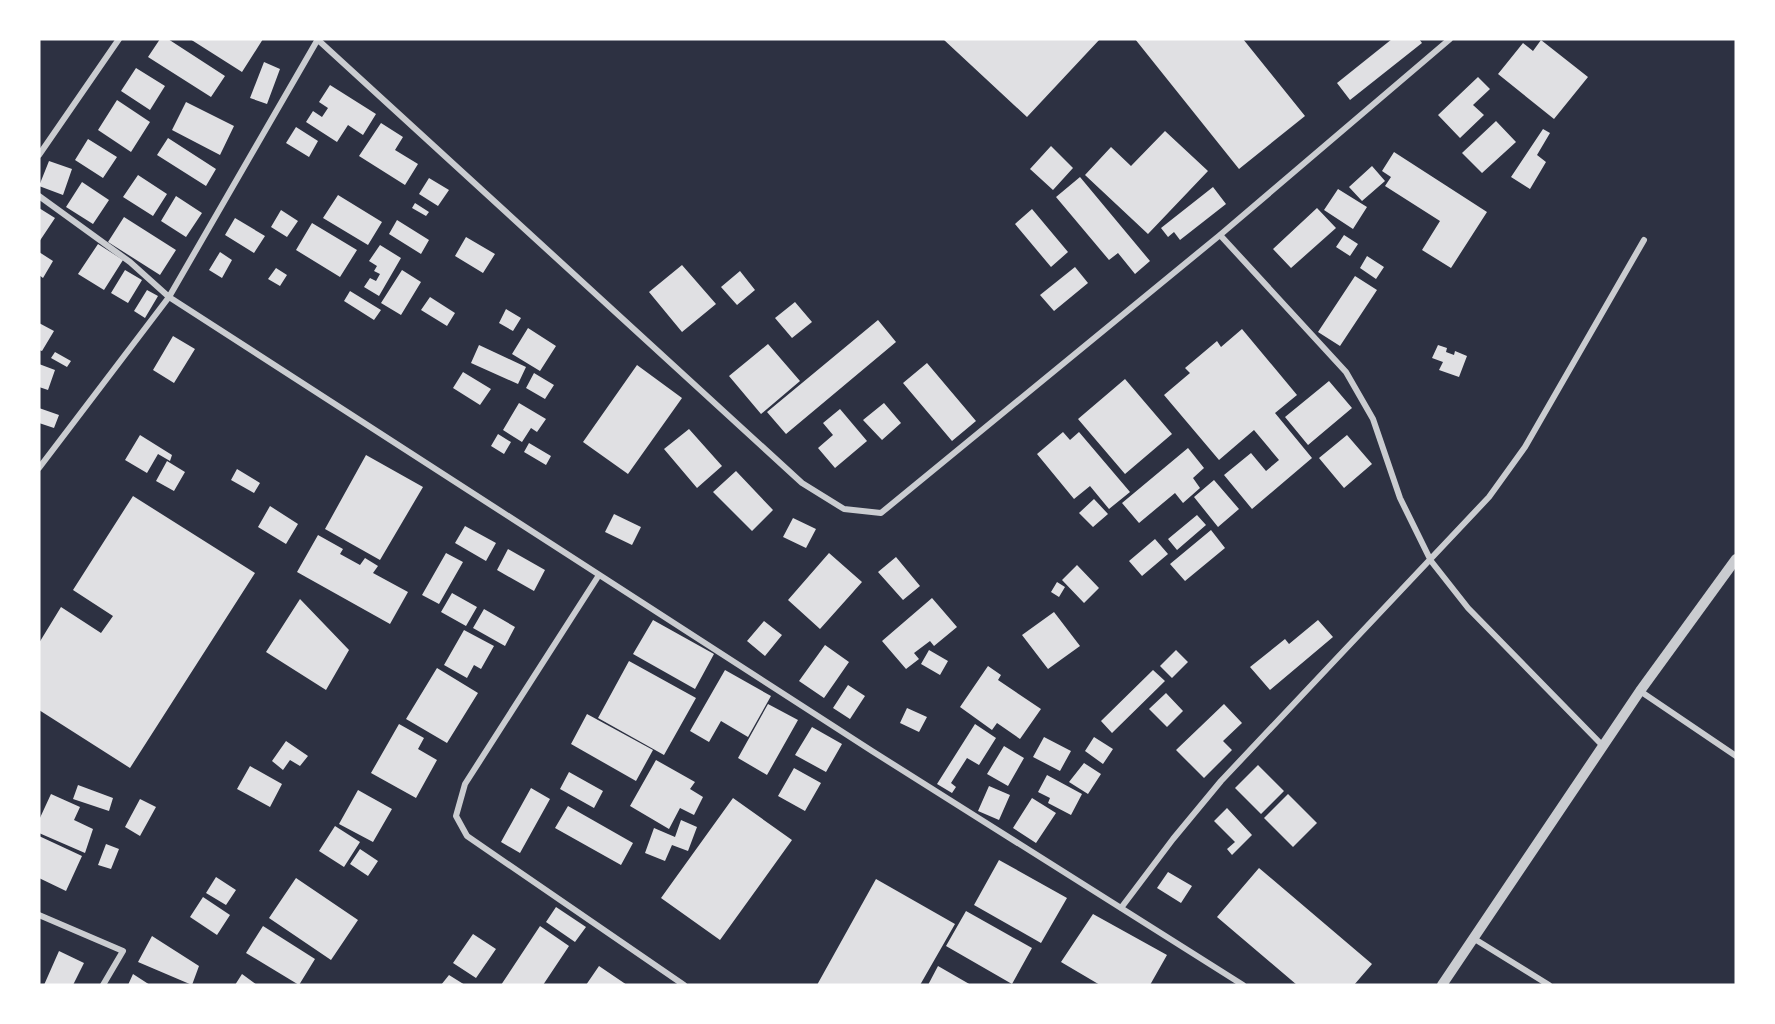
<svg xmlns="http://www.w3.org/2000/svg" width="1775" height="1024" font-family="'Fira Sans Condensed',sans-serif">
  <rect width="100%" height="100%" fill="#2d3142"/>
  <!-- building -->
  <path fill="#e0e0e3" d="M160,39H168L225,76L211,97L148,57Z
    M190,39H263L242,72Z
    M943,39H1100L1027,117Z
    M1135,39H1243L1305,116L1239,169Z
    M1392,39H1419L1422,43L1350,100L1337,83Z
    M1541,40L1588,77L1554,119L1498,74L1523,43L1533,51Z
    M264,62L280,69L267,104L250,98Z
    M136,68L165,86L150,110L121,91Z
    M1478,77L1490,89L1473,105L1484,115L1460,138L1438,115Z
    M330,85L376,114L363,135L348,125L337,142L306,122L313,111L322,117L328,108L319,102Z
    M117,100L150,122L131,152L98,130Z
    M186,102L234,126L220,155L172,130Z
    M1496,121L1516,142L1482,173L1462,153Z
    M381,123L403,137L395,150L418,164L405,185L359,156Z
    M296,127L318,141L309,157L286,143Z
    M1543,129L1550,133L1537,155L1546,162L1530,189L1511,177Z
    M1165,131L1208,171L1148,234L1085,175L1111,147L1131,166Z
    M168,138L216,169L206,186L157,155Z
    M88,139L117,157L103,178L75,160Z
    M1051,146L1073,168L1053,190L1030,169Z
    M1394,152L1487,212L1451,268L1422,250L1440,221L1385,186L1391,177L1382,171Z
    M49,161L72,169L63,195L39,186Z
    M1372,166L1385,181L1362,201L1349,187Z
    M138,175L167,194L153,216L123,197Z
    M1080,177L1150,261L1135,274L1118,253L1109,260L1056,197Z
    M429,178L449,190L438,206L419,194Z
    M82,182L109,200L93,224L66,207Z
    M1213,187L1226,204L1180,240L1174,232L1168,237L1161,228Z
    M1338,189L1367,207L1353,229L1324,210Z
    M338,195L382,222L368,245L323,218Z
    M176,196L202,213L186,237L161,221Z
    M415,203L429,212L426,216L412,208Z
    M39,208L55,218L39,242Z
    M1317,208L1336,228L1291,268L1273,249Z
    M1032,209L1068,252L1051,267L1015,224Z
    M281,210L298,221L287,237L271,227Z
    M124,217L176,250L160,275L108,242Z
    M235,218L265,236L254,253L225,235Z
    M397,220L429,240L421,254L389,234Z
    M312,223L357,250L340,277L296,250Z
    M1344,235L1358,244L1350,256L1336,247Z
    M466,237L495,254L483,273L455,256Z
    M98,244L123,260L104,290L78,274Z
    M380,245L401,258L379,296L364,287L370,278L376,281L380,274L374,271L377,266L369,261Z
    M39,252L53,261L43,278L39,275Z
    M220,252L232,260L222,278L209,270Z
    M1367,256L1384,267L1376,279L1360,268Z
    M682,265L716,304L682,332L649,292Z
    M1075,267L1088,283L1054,311L1040,295Z
    M276,268L287,275L280,286L268,279Z
    M125,270L142,280L128,303L111,293Z
    M402,270L421,282L401,315L381,303Z
    M740,271L755,290L737,305L721,287Z
    M1355,276L1377,290L1340,346L1318,332Z
    M147,290L158,296L145,318L134,311Z
    M350,291L381,310L374,320L344,301Z
    M430,297L455,313L447,326L421,310Z
    M795,302L812,322L792,338L775,318Z
    M506,309L521,318L513,331L499,323Z
    M878,320L896,342L786,434L767,412Z
    M39,323L54,331L42,351L39,350Z
    M528,328L556,346L540,371L512,354Z
    M1242,329L1297,395L1275,413L1312,458L1252,509L1224,475L1251,453L1266,471L1279,460L1254,430L1219,460L1164,395L1190,373L1185,368L1217,341L1221,347Z
    M173,336L195,349L174,383L153,370Z
    M768,344L800,381L761,414L729,376Z
    M479,345L526,367L518,384L471,363Z
    M1438,345L1447,348L1446,352L1454,355L1455,351L1467,356L1459,377L1439,370L1443,362L1432,358Z
    M55,352L71,361L67,367L51,358Z
    M927,363L976,421L952,441L903,383Z
    M39,364L55,370L48,390L39,387Z
    M637,365L682,398L628,474L583,442Z
    M463,372L491,389L480,405L453,388Z
    M534,373L554,385L545,399L526,388Z
    M1125,379L1172,434L1125,474L1078,419Z
    M1329,381L1352,408L1308,445L1285,417Z
    M519,403L546,419L537,432L531,428L522,442L503,430Z
    M884,403L901,423L882,440L863,420Z
    M39,408L59,415L54,428L39,423Z
    M840,409L867,441L835,468L818,448L833,435L823,423Z
    M689,429L722,466L697,488L664,449Z
    M1063,432L1070,440L1079,432L1130,492L1109,509L1090,486L1074,499L1037,454Z
    M498,434L511,442L504,454L491,446Z
    M140,435L172,455L170,461L158,454L147,473L125,460Z
    M1347,435L1372,464L1344,488L1319,458Z
    M529,443L551,456L546,465L524,452Z
    M1188,448L1204,468L1193,478L1200,488L1183,503L1175,493L1139,523L1122,503Z
    M366,455L423,487L380,560L325,529Z
    M167,461L185,472L174,491L156,481Z
    M237,469L260,483L254,493L231,480Z
    M736,471L773,510L752,531L713,492Z
    M1214,480L1239,509L1218,527L1194,497Z
    M133,496L255,573L130,768L39,710V643L61,607L101,633L113,616L73,590Z
    M1094,499L1108,514L1093,527L1079,513Z
    M270,506L298,524L286,544L258,527Z
    M614,514L641,527L632,545L605,532Z
    M1197,515L1206,525L1177,550L1168,539Z
    M793,518L816,529L806,548L783,537Z
    M465,526L496,543L486,561L455,543Z
    M1211,530L1225,548L1185,581L1170,564Z
    M318,535L343,549L340,554L360,565L365,558L378,566L373,573L408,592L390,624L297,572Z
    M1155,539L1168,554L1142,576L1129,561Z
    M508,549L545,570L534,591L497,570Z
    M446,553L463,562L439,604L422,595Z
    M829,553L862,582L820,629L788,600Z
    M896,557L920,586L903,600L878,572Z
    M1077,565L1099,588L1084,603L1062,580Z
    M1057,582L1065,587L1059,597L1051,592Z
    M452,593L477,607L466,626L441,612Z
    M932,598L957,627L934,646L930,641L914,653L919,659L906,669L882,641Z
    M300,599L349,650L326,690L266,652Z
    M484,609L515,627L505,646L473,628Z
    M1054,612L1080,646L1048,669L1022,635Z
    M653,620L714,654L695,689L633,654Z
    M1318,620L1333,637L1270,690L1250,667L1285,639L1289,644Z
    M764,621L782,635L765,656L747,641Z
    M464,630L494,646L481,669L474,665L467,678L444,665Z
    M825,645L849,662L824,698L799,681Z
    M929,650L948,661L940,675L921,664Z
    M1176,650L1188,662L1172,678L1160,666Z
    M629,661L696,698L664,755L598,718Z
    M988,666L1001,675L998,680L1041,709L1020,739L997,723L992,730L960,707Z
    M437,668L478,693L447,743L406,719Z
    M725,670L771,696L748,737L721,721L709,742L690,731Z
    M1153,670L1165,681L1112,733L1101,721Z
    M848,685L865,696L850,719L833,708Z
    M1166,693L1183,711L1167,727L1149,709Z
    M768,704L798,720L767,775L738,758Z
    M1224,704L1242,723L1223,741L1232,750L1204,778L1176,750Z
    M907,708L927,717L919,732L900,723Z
    M587,714L653,750L636,781L571,744Z
    M399,724L424,738L418,749L437,760L416,798L371,773Z
    M975,724L996,738L979,765L967,758L951,783L956,787L952,793L937,784Z
    M812,727L842,744L826,772L795,755Z
    M1044,737L1071,751L1060,771L1033,757Z
    M1094,737L1113,749L1103,764L1085,751Z
    M286,741L308,756L300,766L290,760L283,770L272,761Z
    M1004,746L1024,758L1008,786L987,774Z
    M656,760L695,782L690,789L703,797L694,815L680,808L669,829L630,806Z
    M1084,763L1101,774L1088,794L1069,782Z
    M1258,765L1284,791L1261,814L1235,788Z
    M250,766L282,784L270,807L237,789Z
    M794,768L821,783L805,811L778,796Z
    M569,772L603,791L594,808L560,789Z
    M1047,775L1082,794L1071,815L1048,803L1050,798L1038,792Z
    M78,785L113,798L109,811L73,799Z
    M989,786L1010,795L999,820L978,811Z
    M531,788L550,799L520,853L501,842Z
    M358,790L392,809L373,842L339,824Z
    M51,794L80,807L74,820L93,829L85,853L39,833V820Z
    M1288,794L1317,823L1293,847L1264,818Z
    M733,798L792,840L720,940L661,898Z
    M1032,798L1056,813L1036,843L1013,828Z
    M140,799L156,807L140,836L125,827Z
    M568,806L633,843L621,865L555,828Z
    M1227,808L1252,835L1232,855L1227,849L1235,842L1214,821Z
    M681,820L697,827L688,851L672,845L665,861L645,853L654,828L675,837Z
    M335,826L360,842L344,867L319,851Z
    M39,836L82,856L66,891L39,878Z
    M106,844L119,849L111,869L98,865Z
    M360,849L378,861L368,876L350,864Z
    M999,860L1067,898L1041,943L974,905Z
    M1259,868L1372,964L1354,985H1297L1217,917Z
    M1168,872L1192,886L1181,903L1157,888Z
    M216,877L236,890L226,905L206,893Z
    M296,878L358,920L331,960L269,918Z
    M876,879L955,924L920,985H817Z
    M203,897L230,915L217,935L190,917Z
    M556,907L586,927L575,942L546,922Z
    M966,911L1032,948L1012,984L946,946Z
    M1093,914L1167,955L1150,985H1100L1061,962Z
    M263,926L315,959L299,985L246,953Z
    M540,926L569,946L543,985H501Z
    M473,934L496,949L476,978L453,963Z
    M152,936L199,966L192,985L138,962Z
    M59,951L84,963L73,985H44Z
    M599,966L627,985H586Z
    M938,966L971,985H928Z
    M133,974L150,985H128Z
    M242,974L257,985H235Z
    M449,975L465,985H441Z"/>
  <g fill="none" stroke-linecap="round" stroke-linejoin="round">
    <!-- minor -->
    <path stroke="#caccd0" stroke-width="6" d="M317,39L802,483L844,509L881,513L1220,235L1450,39
      M39,155L119,39
      M39,196L130,262L169,297L872,751L1243,985
      M1220,235L1346,372L1373,419L1400,498L1431,561L1468,608L1603,746
      M39,468L169,297L318,39
      M599,575L465,784L456,816L467,836L684,985
      M1640,691L1736,756
      M1121,908L1173,839L1221,781L1489,497L1525,447L1644,240
      M39,915L123,951L103,985
      M1473,938L1549,985"/>
    <!-- tertiary -->
    <path stroke="#caccd0" stroke-width="10" d="M1442,985L1640,691L1736,559"/>
  </g>
  <!-- border -->
  <rect width="1775" height="1024" fill="none" stroke="#ffffff" stroke-width="81"/>
</svg>
